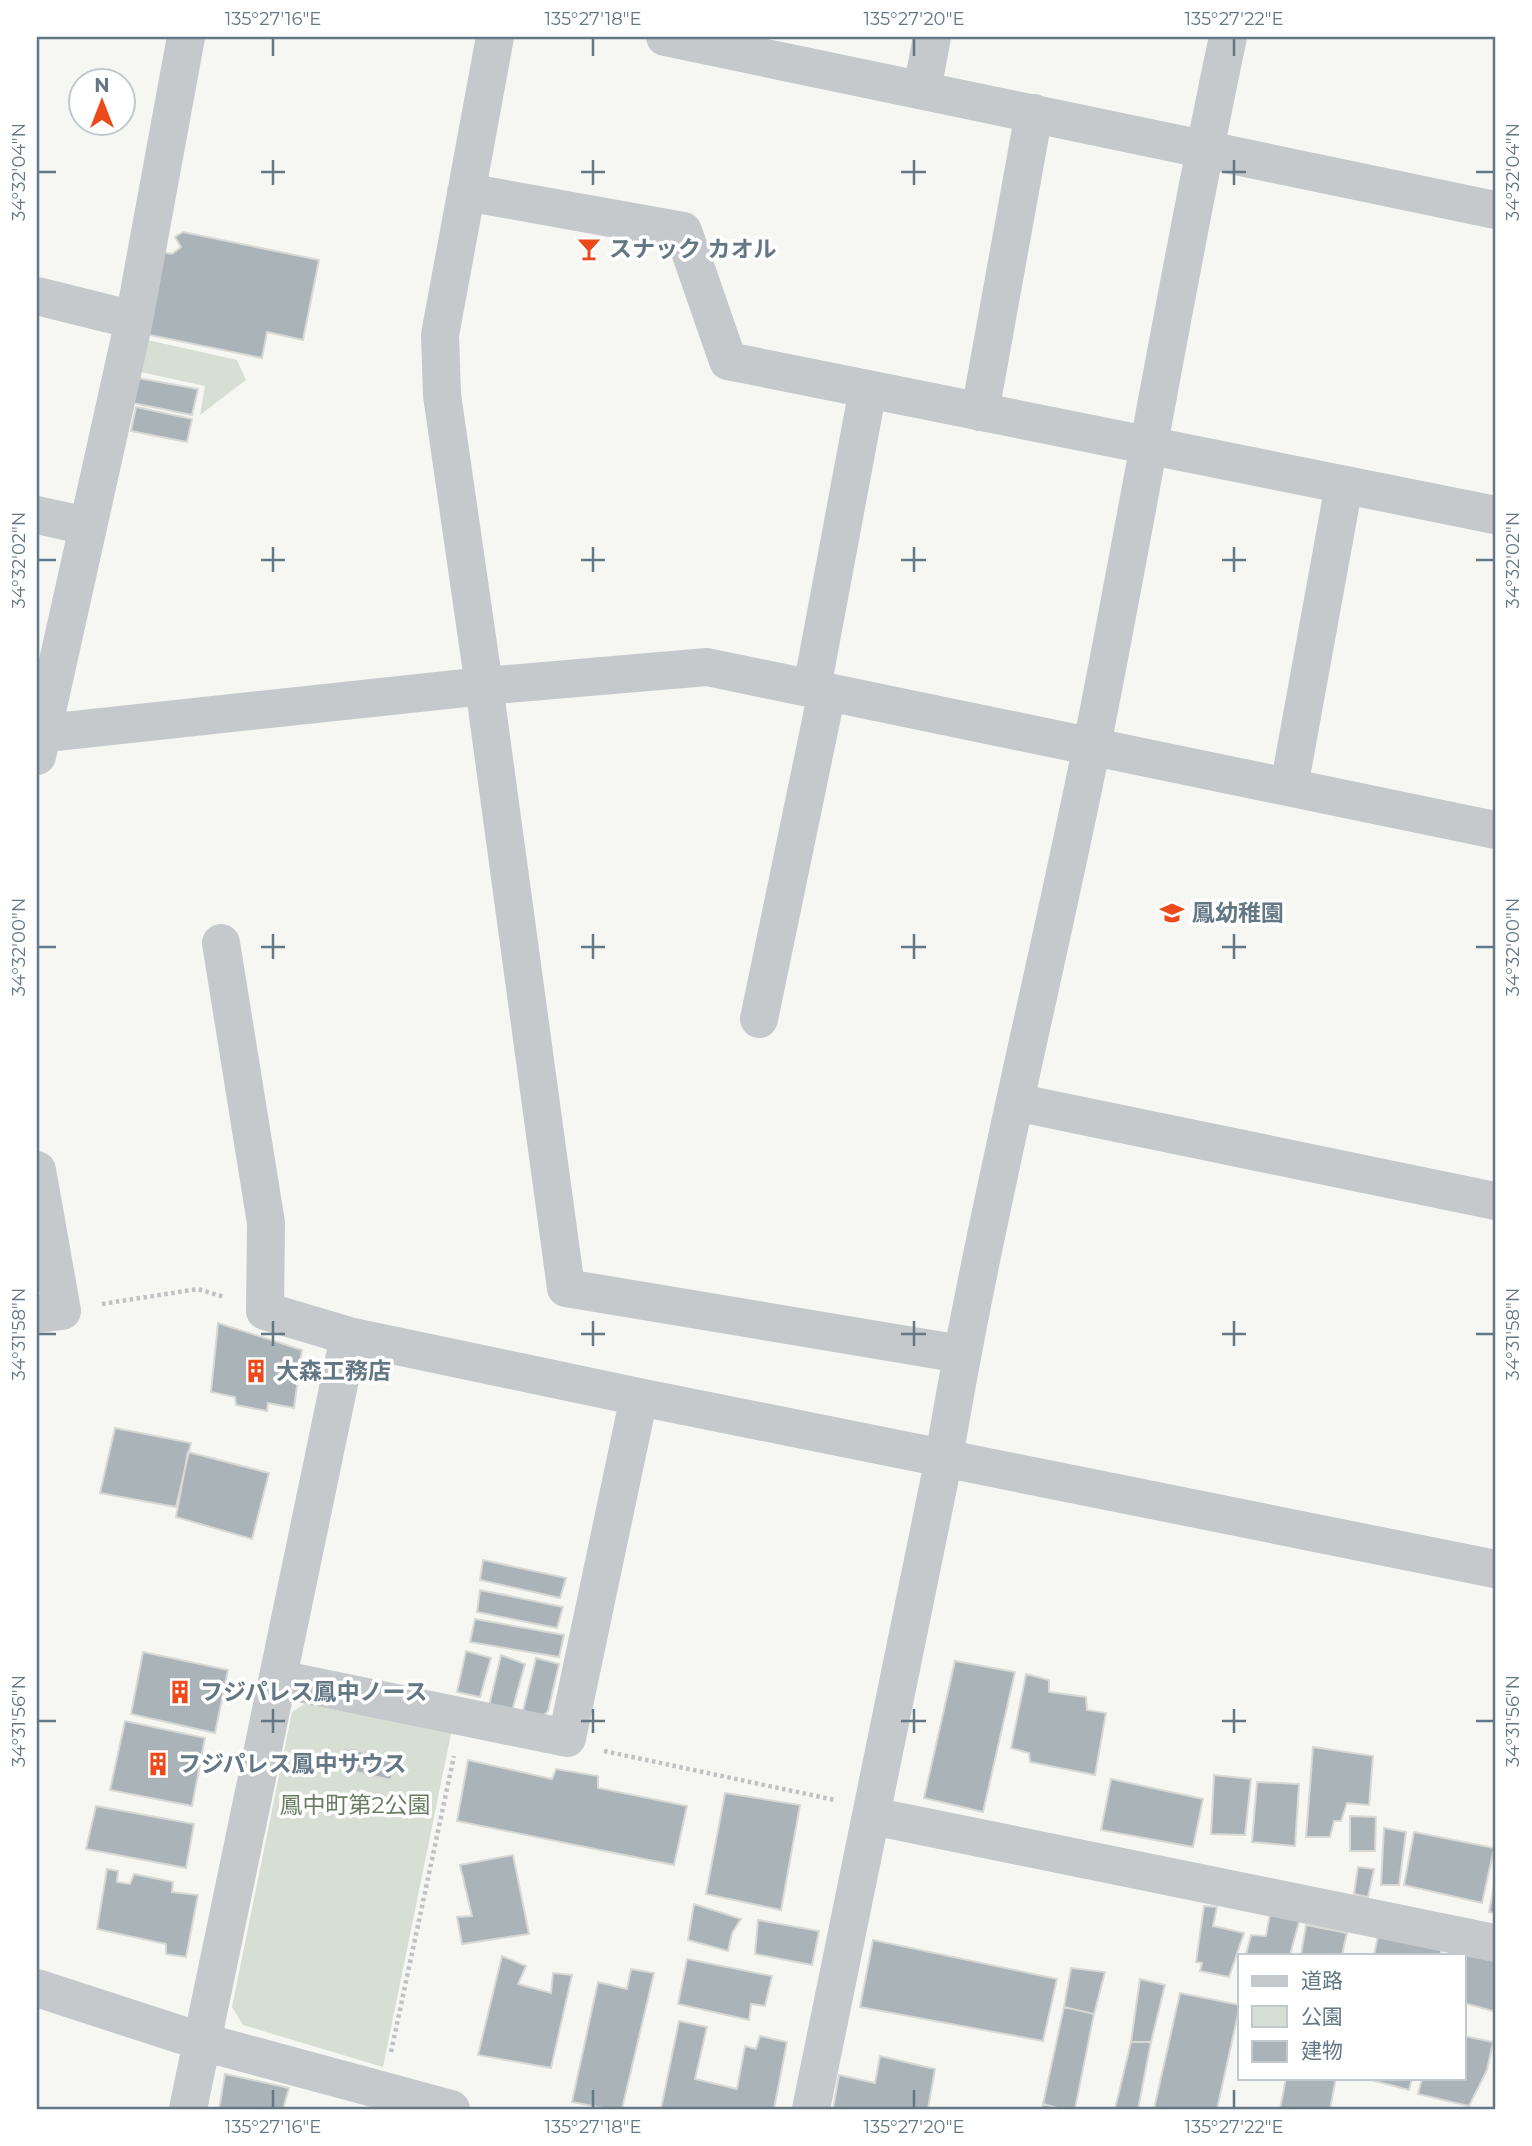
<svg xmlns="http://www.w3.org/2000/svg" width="1532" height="2146" font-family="Montserrat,'Noto Sans JP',sans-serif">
  <rect width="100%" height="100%" fill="#f6f6f3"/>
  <!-- green -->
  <path fill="#d7ded3" d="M143,339L237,360L246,380L200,415L205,386L136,371Z
    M310,1700L452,1729L383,2067L243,2025L232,2007L292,1712Z"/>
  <!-- building -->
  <path fill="#aab3b8" stroke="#d8d8d5" stroke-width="2" d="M183,232L319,260L303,340L267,332L262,358L145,334L162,252L172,254L181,247L175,237Z
    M138,378L198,389L192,415L133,403Z
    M136,407L192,419L187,442L131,431Z
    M218,1323L302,1350L294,1408L268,1403L267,1411L236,1405L235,1397L211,1392Z
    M115,1428L191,1443L176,1507L100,1493Z
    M188,1452L269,1473L252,1539L176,1517Z
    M483,1560L566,1578L560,1598L480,1580Z
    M480,1590L563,1607L557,1628L477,1612Z
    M475,1619L564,1635L559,1657L470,1642Z
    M466,1651L491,1658L480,1697L457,1692Z
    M143,1652L228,1670L215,1733L131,1714Z
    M501,1655L525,1664L512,1711L489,1706Z
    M536,1658L559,1664L548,1711L539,1720L522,1715Z
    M955,1661L1015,1672L983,1812L924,1798Z
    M1026,1674L1049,1680V1692L1086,1697L1087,1710L1106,1713L1095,1775L1030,1762L1029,1753L1011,1748Z
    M125,1721L205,1738L192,1806L110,1790Z
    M1313,1747L1373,1756L1369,1805L1347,1803L1341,1821H1334L1330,1837H1306Z
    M344,1748L395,1759L391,1780L339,1768Z
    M468,1760L552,1779L556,1769L598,1776V1788L687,1806L674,1865L457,1821Z
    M1214,1775L1251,1779L1245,1835L1211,1834Z
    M1111,1779L1203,1799L1193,1847L1101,1830Z
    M1257,1782L1299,1784L1295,1846L1252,1842Z
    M725,1793L800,1805L781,1910L706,1894Z
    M96,1806L194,1824L186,1868L86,1849Z
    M1350,1816L1376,1817L1375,1851H1350Z
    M1384,1828L1406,1832L1399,1885H1381Z
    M1414,1832L1494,1848L1482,1903L1404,1885Z
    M513,1855L529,1934L462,1944L457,1917L472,1916L460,1865Z
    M1358,1867L1374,1869L1368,1897L1354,1894Z
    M107,1869L118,1871L117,1882L130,1884L134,1874L173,1882L172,1892L198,1895L186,1957L166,1954V1944L97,1929Z
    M1495,1880V1913L1489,1912Z
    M694,1904L741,1919L732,1933L728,1951L688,1940Z
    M1204,1906L1217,1907L1213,1926L1244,1933L1229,1977L1200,1971L1202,1963L1196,1962Z
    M1270,1914L1300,1918L1290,1955H1246L1251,1935L1266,1936Z
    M758,1920L819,1931L812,1965L755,1954Z
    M1306,1925L1347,1933L1342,1955H1301Z
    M1380,1927L1445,1940L1440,1955H1374Z
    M873,1940L1057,1979L1043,2041L860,2007Z
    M1452,1943L1495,1951V2003L1493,2011L1464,2003V1955H1449Z
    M502,1956L526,1966L518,1984L551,1993L553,1973L572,1975L551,2068L478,2055Z
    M687,1959L772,1976L765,2006L751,2004L749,2020L678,2004Z
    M1071,1968L1105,1972L1094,2014L1064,2007Z
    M631,1969L654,1973L622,2109H608L572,2102L598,1982L627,1989Z
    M1140,1979L1165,1985L1151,2042H1131Z
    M1180,1993L1240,2005L1217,2109H1154Z
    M1064,2007L1094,2014L1075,2109H1062L1043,2104Z
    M679,2021L707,2027L695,2079L737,2089L745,2046L756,2049L760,2036L787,2042L774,2109H661Z
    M1464,2036L1493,2042L1487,2070L1469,2106L1418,2094L1422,2078H1464Z
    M1131,2042H1151L1138,2109H1115Z
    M880,2056L935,2069L928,2109H833L839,2075L875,2083Z
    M225,2074L289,2088L283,2109H219Z
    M1286,2078H1336L1330,2109H1280Z
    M1364,2078H1412L1409,2090Z
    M1043,2104L1062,2109H1042Z"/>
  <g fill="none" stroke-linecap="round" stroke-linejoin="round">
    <!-- path -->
    <path stroke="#bfc1c3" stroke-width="4.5" stroke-dasharray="3.5 3.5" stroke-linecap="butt" d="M102,1304L198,1289L224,1297
      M604,1751L835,1800
      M391,2052L454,1756"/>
    <!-- minor -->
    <path stroke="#c5c9cc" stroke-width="38" d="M495,37L440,335L442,395L484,686L566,1288L961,1354
      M665,37L1495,210
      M922,90L932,37
      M466,192L683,231L728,361L1495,515
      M37,296L134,320
      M980,412L1034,113
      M37,515L87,526
      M812,688L868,389
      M37,734L484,686L707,667L1495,830
      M37,756L134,320L186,37
      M1289,787L1344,485
      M221,943L266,1223L265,1311L349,1336L639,1397L1495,1569
      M759,1019L827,692
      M1015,1102L1495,1201
      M37,1170L62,1311L37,1314
      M279,1679L567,1738L639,1397
      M872,1816L1495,1943
      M37,1988L203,2042L451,2109
      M188,2109L349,1336
      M811,2109L944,1458C984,1218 1044,983 1092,745C1139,509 1178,272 1228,37"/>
  </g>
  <!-- ticks -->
  <path fill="none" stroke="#637785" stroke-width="2.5" d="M273,38V56M593,38V56M914,38V56M1234,38V56M273,160V185M593,160V185M914,160V185M1234,160V185M38,172H56M261,172H285M581,172H605M901,172H926M1222,172H1246M1476,172H1494M273,547V572M593,547V572M914,547V572M1234,547V572M38,560H56M261,560H285M581,560H605M901,560H926M1222,560H1246M1476,560H1494M273,934V959M593,934V959M914,934V959M1234,934V959M38,947H56M261,947H285M581,947H605M901,947H926M1222,947H1246M1476,947H1494M273,1321V1346M593,1321V1346M914,1321V1346M1234,1321V1346M38,1334H56M261,1334H285M581,1334H605M901,1334H926M1222,1334H1246M1476,1334H1494M273,1709V1733M593,1709V1733M914,1709V1733M1234,1709V1733M38,1721H56M261,1721H285M581,1721H605M901,1721H926M1222,1721H1246M1476,1721H1494M273,2090V2108M593,2090V2108M914,2090V2108M1234,2090V2108"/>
  <!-- icons -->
  <defs>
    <g id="bar-bare" transform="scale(1.89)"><path d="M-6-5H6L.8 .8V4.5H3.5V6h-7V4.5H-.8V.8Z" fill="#ed4a1c" stroke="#fff" stroke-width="2.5" paint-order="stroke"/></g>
    <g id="school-bare" transform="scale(1.89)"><path d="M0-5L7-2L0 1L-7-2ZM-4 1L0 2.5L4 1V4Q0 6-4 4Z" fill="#ed4a1c" stroke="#fff" stroke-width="2.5" paint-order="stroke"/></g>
    <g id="building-bare" transform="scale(1.89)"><path d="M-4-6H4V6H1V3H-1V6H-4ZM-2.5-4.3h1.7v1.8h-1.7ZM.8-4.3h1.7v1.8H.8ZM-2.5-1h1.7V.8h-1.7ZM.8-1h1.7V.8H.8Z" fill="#ed4a1c" stroke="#fff" stroke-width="2.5" paint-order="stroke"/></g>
  </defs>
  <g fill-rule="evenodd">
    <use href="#bar-bare" x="589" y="249"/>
    <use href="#school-bare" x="1172" y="913"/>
    <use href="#building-bare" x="256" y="1371"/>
    <use href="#building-bare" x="180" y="1692"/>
    <use href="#building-bare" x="158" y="1764"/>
  </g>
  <g text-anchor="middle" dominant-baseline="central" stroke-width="7" stroke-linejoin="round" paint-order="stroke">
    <!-- poi labels -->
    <g font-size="23" font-weight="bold" fill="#637785" stroke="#fff" text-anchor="start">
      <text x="609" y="249">スナック カオル</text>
      <text x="1192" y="913">鳳幼稚園</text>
      <text x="276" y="1371">大森工務店</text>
      <text x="200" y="1692">フジパレス鳳中ノース</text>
      <text x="178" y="1764">フジパレス鳳中サウス</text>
    </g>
    <!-- park labels -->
    <g font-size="23" fill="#687c63" stroke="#fff">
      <text x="355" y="1805">鳳中町第2公園</text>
    </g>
  </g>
  <!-- border -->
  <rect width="1532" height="2146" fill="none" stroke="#ffffff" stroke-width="77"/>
  <!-- legend -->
  <rect x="1238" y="1954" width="228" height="126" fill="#ffffff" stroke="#c1c9ce" stroke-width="2"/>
  <rect x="1252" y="1976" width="35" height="10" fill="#c5c9cc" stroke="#c1c9ce" stroke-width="2"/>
  <text x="1301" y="1988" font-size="21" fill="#637785">道路</text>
  <rect x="1252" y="2006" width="35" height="21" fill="#d7ded3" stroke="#c1c9ce" stroke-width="2"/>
  <text x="1301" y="2024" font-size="21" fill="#637785">公園</text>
  <rect x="1252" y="2041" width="35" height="21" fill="#aab3b8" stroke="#c1c9ce" stroke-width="2"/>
  <text x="1301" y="2058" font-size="21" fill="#637785">建物</text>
  <!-- north arrow -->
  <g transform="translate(102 102)"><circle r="33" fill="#ffffff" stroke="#c1c9ce" stroke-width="2"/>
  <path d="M0-5L12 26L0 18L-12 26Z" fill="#ed4a1c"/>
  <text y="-10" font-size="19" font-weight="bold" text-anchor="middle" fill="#637785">N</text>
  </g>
  <rect x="38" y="38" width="1456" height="2070" fill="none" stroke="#637785" stroke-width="2.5"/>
  <g font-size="18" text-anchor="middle" fill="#637785">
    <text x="273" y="25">135°27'16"E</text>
    <text x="593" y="25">135°27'18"E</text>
    <text x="914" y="25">135°27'20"E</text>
    <text x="1234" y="25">135°27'22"E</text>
    <text transform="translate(19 172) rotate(-90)" y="6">34°32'04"N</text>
    <text transform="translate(1513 172) rotate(-90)" y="6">34°32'04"N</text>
    <text transform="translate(19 560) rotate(-90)" y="6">34°32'02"N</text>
    <text transform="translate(1513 560) rotate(-90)" y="6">34°32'02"N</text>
    <text transform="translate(19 947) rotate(-90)" y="6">34°32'00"N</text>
    <text transform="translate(1513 947) rotate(-90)" y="6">34°32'00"N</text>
    <text transform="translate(19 1334) rotate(-90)" y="6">34°31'58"N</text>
    <text transform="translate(1513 1334) rotate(-90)" y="6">34°31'58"N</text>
    <text transform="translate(19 1721) rotate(-90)" y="6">34°31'56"N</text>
    <text transform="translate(1513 1721) rotate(-90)" y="6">34°31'56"N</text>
    <text x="273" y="2133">135°27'16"E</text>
    <text x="593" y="2133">135°27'18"E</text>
    <text x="914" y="2133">135°27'20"E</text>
    <text x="1234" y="2133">135°27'22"E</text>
  </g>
</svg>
